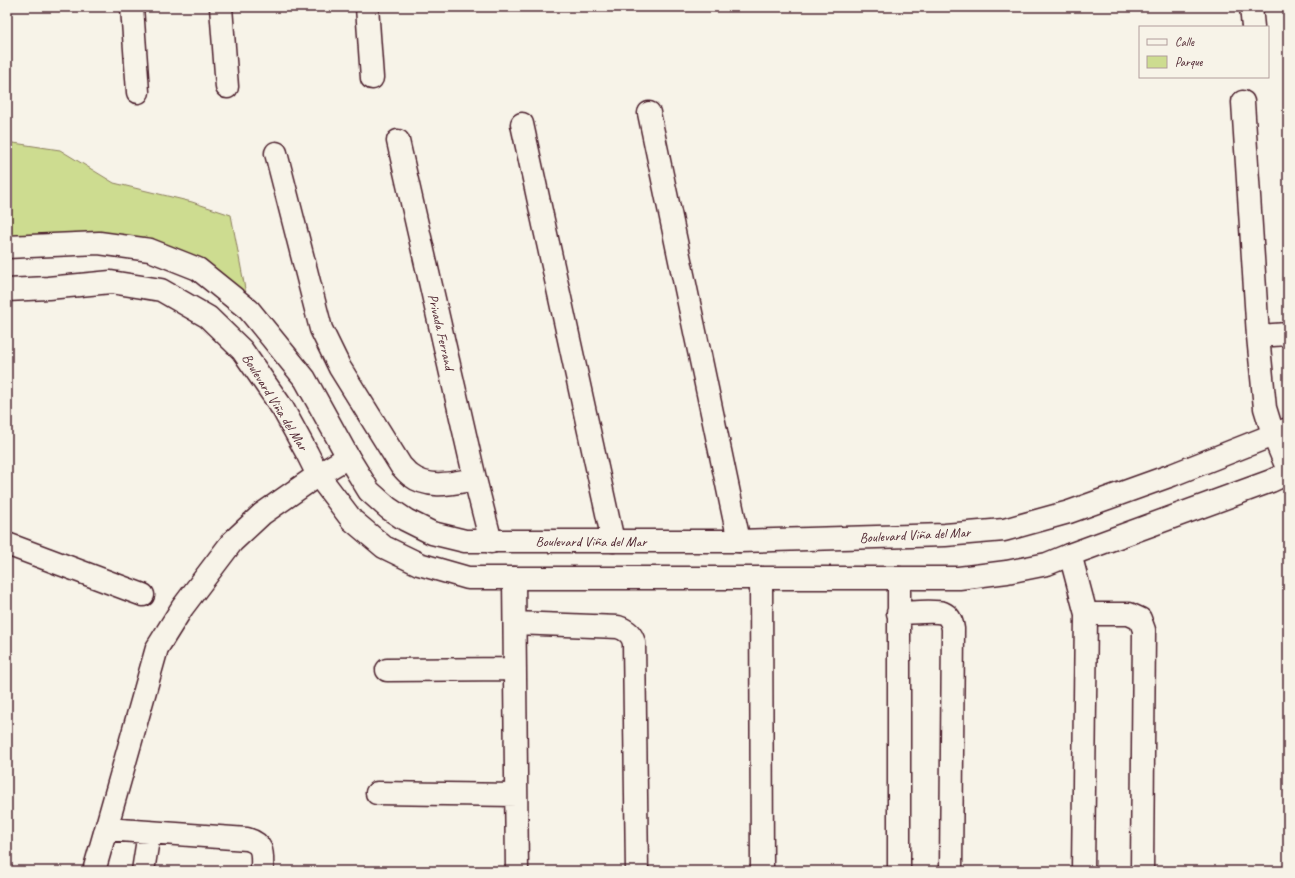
<svg xmlns="http://www.w3.org/2000/svg" width="1295" height="878" font-family="Caveat,sans-serif">
  <rect width="100%" height="100%" fill="#f7f3e8"/>
  <filter id="ink" filterUnits="userSpaceOnUse"><feTurbulence type="fractalNoise" baseFrequency=".025" numOctaves="2"/><feDisplacementMap in="SourceGraphic" scale="8" xChannelSelector="R" yChannelSelector="G"/><feConvolveMatrix kernelMatrix="1 2 1 2 8 2 1 2 1" color-interpolation-filters="sRGB"/></filter>
  <g filter="url(#ink)">
    <!-- green -->
    <path fill="#cddc90" stroke="#8c7e5e" d="M7,142L60,150L114,183L192,202L231,215L249,310L150,250L7,247Z"/>
    <g fill="none" stroke-linecap="round" stroke-linejoin="round">
      <!-- minor casing -->
      <g stroke="#4a1f2b" stroke-width="25">
        <path id="minor" d="M132,7L138,92
          M221,7L227,87
          M367,7L372,78
          M1251,7L1253,27
          M1243,102L1258,336L1265,408L1273,434L1288,470
          M649,113L739,541
          M522,124L613,541
          M398,141L475,479L491,542
          M276,153L321,329L340,368L401,466C404,469 407,473 410,475C429,490 453,483 475,479
          M1258,336L1288,334
          M7,544L143,595
          M1069,555L1073,565L1086,614L1083,871
          M514,578L517,871
          M761,578L762,871
          M899,578V871
          M898,613C909,613 935,610 943,613C950,616 952,622 953,629L951,871
          M1086,614H1129L1140,619L1144,630L1142,871
          M515,623L618,627C627,630 632,634 634,643L637,871
          M387,670L515,669
          M377,793L516,795
          M94,871L106,829
          M143,871L149,833
          M262,871C262,855 265,844 247,839L106,829L157,648L182,608L232,542L262,514L318,475L348,457"/>
      </g>
      <!-- tertiary casing -->
      <g stroke="#4a1f2b" stroke-width="25">
        <path id="tertiary" d="M7,247L99,243L150,250L198,269L249,310L305,379L348,457L369,491L388,508L406,520L432,533L465,541H739L945,535L1004,530L1069,512L1172,475L1288,429
          M7,290L48,288L111,282L161,290L208,317L242,350L283,409L307,453L318,475L352,520L384,547L419,564L468,578H959L1007,572L1047,564L1069,555L1271,481L1288,473"/>
      </g>
      <!-- minor -->
      <use href="#minor" stroke="#f7f3e8" stroke-width="22"/>
      <!-- tertiary -->
      <use href="#tertiary" stroke="#f7f3e8" stroke-width="22"/>
    </g>
  </g>
  <g text-anchor="middle" dominant-baseline="central" stroke-width="4" stroke-linejoin="round" paint-order="stroke">
    <!-- street labels -->
    <g font-size="14" fill="#4a1f2b" stroke="#f7f3e8">
      <text transform="translate(441 332) rotate(77)">Privada Ferrand</text>
      <text transform="translate(275 402) rotate(58)">Boulevard Viña del Mar</text>
      <text transform="translate(915 535) rotate(-3)">Boulevard Viña del Mar</text>
      <text x="591" y="541">Boulevard Viña del Mar</text>
    </g>
  </g>
  <!-- margin -->
  <rect width="1295" height="878" fill="none" stroke="#f7f3e8" stroke-width="24"/>
  <rect x="12" y="12" width="1271" height="854" fill="none" stroke="#4a1f2b" stroke-width="1.5" filter="url(#ink)"/>
  <!-- legend -->
  <rect x="1139" y="26" width="130" height="52" fill="#f7f3e8" stroke="#b29e9c"/>
  <rect x="1147" y="39" width="20" height="6" fill="#f7f3e8" stroke="#b29e9c"/>
  <text x="1175" y="46" font-size="12" fill="#4a1f2b">Calle</text>
  <rect x="1147" y="56" width="20" height="12" fill="#cddc90" stroke="#b29e9c"/>
  <text x="1175" y="66" font-size="12" fill="#4a1f2b">Parque</text>
</svg>
